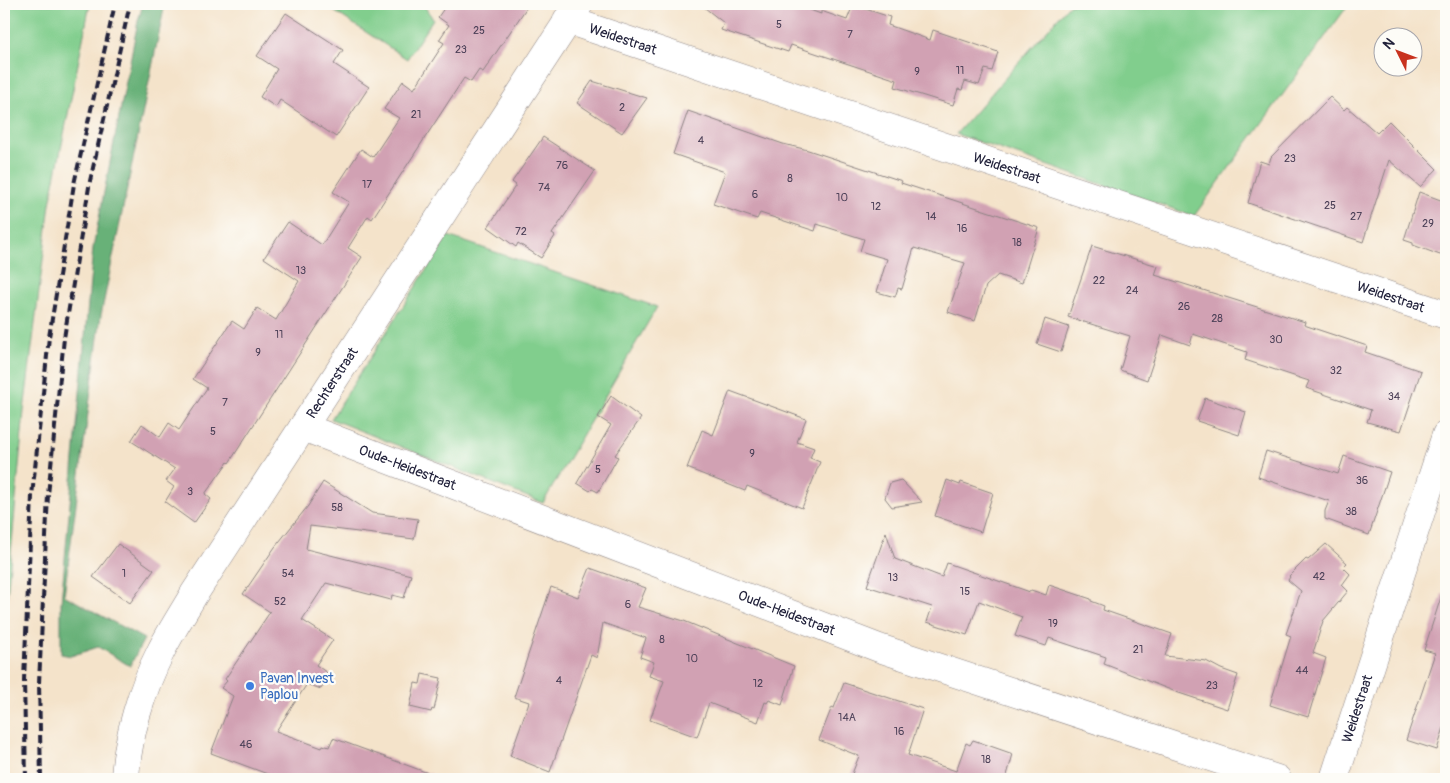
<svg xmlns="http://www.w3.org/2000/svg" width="1450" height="783" font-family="Pangolin,sans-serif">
  <rect width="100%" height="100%" fill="#fdfcf7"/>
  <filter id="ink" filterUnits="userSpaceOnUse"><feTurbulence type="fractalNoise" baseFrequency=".02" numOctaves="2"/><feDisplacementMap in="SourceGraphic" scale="10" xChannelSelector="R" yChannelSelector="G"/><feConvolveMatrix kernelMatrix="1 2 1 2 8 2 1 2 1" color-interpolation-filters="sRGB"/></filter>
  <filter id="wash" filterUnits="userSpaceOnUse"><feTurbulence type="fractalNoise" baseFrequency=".0096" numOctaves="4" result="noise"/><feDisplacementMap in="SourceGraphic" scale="20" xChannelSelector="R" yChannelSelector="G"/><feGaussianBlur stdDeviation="1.12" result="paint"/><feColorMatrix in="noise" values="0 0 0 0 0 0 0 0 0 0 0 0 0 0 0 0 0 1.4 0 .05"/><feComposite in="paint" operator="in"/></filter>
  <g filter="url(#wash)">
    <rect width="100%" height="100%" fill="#f4e3ca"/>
    <!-- green -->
    <path fill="#81ce8d" stroke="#527864" d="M4,4H90L50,204L24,411L4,630Z
      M323,4H423L433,19L407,59Z
      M1070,4H1349L1194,216L956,134Z
      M448,236L657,307L543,503L331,419Z"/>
    <!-- forest -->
    <path fill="#68b178" stroke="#456a5a" d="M143,4H165L101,315L64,595L144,639L130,666L98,647L71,656L61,654V603L93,248L138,21Z"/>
    <g id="blocks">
      <!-- building -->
      <path fill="#d1a1b3" d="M447,4H529L483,72L479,70L471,82L464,78L372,219L368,216L348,248L362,257L229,463L228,462L205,494L211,499L194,523L165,502L174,487L166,481L175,469L131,441L142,424L160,437L169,423L179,430L207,388L193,379L232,321L244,329L257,308L276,320L299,281L264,258L288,222L322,245L349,202L333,192L361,149L373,157L399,118L384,109L403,81L414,89L444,43L439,40L449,25L438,17Z
        M700,4H793L821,14V11L847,20L853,5L890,17L888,25L930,40L933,30L998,52L992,71L985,69L979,85L965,81L962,90L958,89L953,105L895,87L897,80L791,45L788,52L721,30L724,23Z
        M286,13L343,50L334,64L369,87L336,137L280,100L276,107L260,97L277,69L257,56Z
        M592,81L647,98L622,133L577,103Z
        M1330,97L1344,110L1347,107L1377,133L1389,121L1437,169L1420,187L1389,160L1363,242L1248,203L1260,161L1269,164L1271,157Z
        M688,111L783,144L808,150L902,181L901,183L1039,228L1022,283L998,275L986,286L975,321L948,312L965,263L914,248L902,289L898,288L895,297L877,292L887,259L860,251L864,239L817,224L815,231L760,213L757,219L713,204L725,172L673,154Z
        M543,137L595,171L552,234L555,236L541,258L518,243L516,247L488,227L516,185L512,182Z
        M1419,192L1446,202V255L1441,253L1440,255L1413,245V243L1404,240Z
        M1092,246L1158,266L1155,275L1305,322L1304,325L1367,346L1365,352L1421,371L1401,431L1367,422L1371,410L1306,388L1309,381L1245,360L1247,352L1193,334L1190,345L1162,335L1147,380L1120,370L1130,336L1068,317Z
        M1045,319L1069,327L1061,352L1037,344Z
        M730,391L806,419L797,442L814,448L810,458L820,462L802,508L747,486L745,491L687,468L702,430L713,435Z
        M611,396L641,418L615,455L618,457L598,492L592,489L590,491L577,483L611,425L598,417Z
        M1205,398L1246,412L1239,435L1197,421Z
        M1266,451L1338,474L1344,456L1390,472L1369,535L1325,519V511L1329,501L1258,477Z
        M901,480L922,502L892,507L885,498L890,483Z
        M947,480L960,485L961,482L993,493L981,532L935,516Z
        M323,482L372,513L418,519L414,539L310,526L306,549L411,575L404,598L392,595L391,600L326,583L302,620L333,640L316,665L330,675L321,689L307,684L276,731L322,748L323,745L329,747L333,738L439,777L438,779H281L211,753L233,696L221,688L227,681L225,679L270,612L243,594L275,547L308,506Z
        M886,532L895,559L942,577L947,563L1030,592L1031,590L1046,595L1049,585L1091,599V601L1104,606L1103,610L1172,634L1165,656L1206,661L1221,669L1238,675L1227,709L1176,692L1104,664L1106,657L1049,638L1046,646L1015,636L1022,617L979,601L967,635L927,622L932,607L867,586Z
        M118,544L154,570L130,603L93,577Z
        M1326,544L1347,563L1343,567L1350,574L1342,585L1348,591L1323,621L1313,653L1326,658L1308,717L1270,705L1291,636L1286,634L1301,591L1288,580L1290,577L1289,576L1306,559L1308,560Z
        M590,568L646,588L638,607L684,621L794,666L782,705L769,700L767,703L765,702L758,722L709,703L697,737L650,720L664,681L649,676L654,662L640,657L646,638L603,623L597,658L591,655L550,772L510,756L529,702L514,697L551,587L578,597Z
        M1442,594L1446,595V721L1437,750L1406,740L1435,653L1424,650Z
        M422,674L441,678L434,710L432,709L431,712L410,707L415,683L420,684Z
        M844,683L923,709L908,755L956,771L966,743L970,745L973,740L1013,754L1006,779H850L859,756L819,740L832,707L834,708Z"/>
    </g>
  </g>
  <g filter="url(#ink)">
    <use href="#blocks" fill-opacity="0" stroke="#8b8282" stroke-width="1"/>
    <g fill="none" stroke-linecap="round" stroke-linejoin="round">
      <!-- minor casing -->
      <g stroke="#8b8282" stroke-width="29">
        <g id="minor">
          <path id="s1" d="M567,20L1446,315"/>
          <path id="s2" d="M303,427L879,648L1277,779"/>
          <path id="s3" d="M125,779C127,738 142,688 161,651C171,631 183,613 194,594L579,4"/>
          <path id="s4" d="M1334,779L1446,435"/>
        </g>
      </g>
      <!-- minor -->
      <use href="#minor" stroke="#fff" stroke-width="28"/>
      <!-- rail -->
      <path stroke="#22223b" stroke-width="4" stroke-dasharray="8 4" stroke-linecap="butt" d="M26,779L24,680L32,496L49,337L74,184L115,4
        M41,779L39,683L48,495L64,338L90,181L130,4"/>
    </g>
  </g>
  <!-- markers -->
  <circle fill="#3f7fe0" stroke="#fdfcf7" stroke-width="2" cx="250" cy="686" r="5"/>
  <g text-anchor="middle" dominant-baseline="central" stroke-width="4.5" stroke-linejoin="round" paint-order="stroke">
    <!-- number labels -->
    <g font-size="11" fill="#4e4259">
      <text x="779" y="24">5</text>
      <text x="479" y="30">25</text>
      <text x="850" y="34">7</text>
      <text x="461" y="49">23</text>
      <text x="960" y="70">11</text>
      <text x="917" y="71">9</text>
      <text x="622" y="107">2</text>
      <text x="416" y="114">21</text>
      <text x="701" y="140">4</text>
      <text x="1290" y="158">23</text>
      <text x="562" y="165">76</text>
      <text x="790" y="178">8</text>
      <text x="367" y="184">17</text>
      <text x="544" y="187">74</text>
      <text x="755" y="194">6</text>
      <text x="842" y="197">10</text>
      <text x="1330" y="205">25</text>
      <text x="876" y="206">12</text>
      <text x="931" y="216">14</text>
      <text x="1356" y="216">27</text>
      <text x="1428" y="223">29</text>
      <text x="962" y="228">16</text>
      <text x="521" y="231">72</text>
      <text x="1017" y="242">18</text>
      <text x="301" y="270">13</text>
      <text x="1099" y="280">22</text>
      <text x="1132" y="290">24</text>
      <text x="1184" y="306">26</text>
      <text x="1217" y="318">28</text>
      <text x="279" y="334">11</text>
      <text x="1276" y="339">30</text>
      <text x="258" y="352">9</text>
      <text x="1336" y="370">32</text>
      <text x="1394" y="396">34</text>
      <text x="225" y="402">7</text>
      <text x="213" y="431">5</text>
      <text x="752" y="453">9</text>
      <text x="598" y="469">5</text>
      <text x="1362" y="480">36</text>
      <text x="190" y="491">3</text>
      <text x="337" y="507">58</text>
      <text x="1351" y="511">38</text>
      <text x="124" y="573">1</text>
      <text x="288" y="573">54</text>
      <text x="1319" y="576">42</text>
      <text x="893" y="577">13</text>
      <text x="965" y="591">15</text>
      <text x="280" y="601">52</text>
      <text x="628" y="604">6</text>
      <text x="1053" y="623">19</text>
      <text x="662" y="639">8</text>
      <text x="1138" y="649">21</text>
      <text x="692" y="658">10</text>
      <text x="1302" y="670">44</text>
      <text x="559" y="680">4</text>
      <text x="758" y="683">12</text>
      <text x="1212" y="685">23</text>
      <text x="847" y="717">14A</text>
      <text x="899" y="731">16</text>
      <text x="246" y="744">46</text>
      <text x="986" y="759">18</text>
    </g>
    <!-- street labels -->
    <g font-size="14" fill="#22223b" stroke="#fdfcf7">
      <text stroke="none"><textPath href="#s1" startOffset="59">Weidestraat</textPath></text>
      <text stroke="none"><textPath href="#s1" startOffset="464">Weidestraat</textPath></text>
      <text stroke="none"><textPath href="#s1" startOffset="869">Weidestraat</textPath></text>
      <text stroke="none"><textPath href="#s3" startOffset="452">Rechterstraat</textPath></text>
      <text stroke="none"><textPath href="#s2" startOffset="112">Oude-Heidestraat</textPath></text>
      <text stroke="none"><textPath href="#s2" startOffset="518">Oude-Heidestraat</textPath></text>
      <text stroke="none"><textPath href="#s4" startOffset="74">Weidestraat</textPath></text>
    </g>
    <!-- shop labels -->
    <g font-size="14" fill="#366cbe" stroke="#fdfcf7" text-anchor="start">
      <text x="260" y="678">Pavan Invest<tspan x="260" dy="16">Paplou</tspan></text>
    </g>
  </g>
  <!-- margin -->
  <rect width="1450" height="783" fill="none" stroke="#fdfcf7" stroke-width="20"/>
  <!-- north arrow -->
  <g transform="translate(1398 52) rotate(312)"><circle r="24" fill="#fdfcf7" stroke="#a5a5ac"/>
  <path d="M0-4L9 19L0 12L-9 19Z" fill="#c8321e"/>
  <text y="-8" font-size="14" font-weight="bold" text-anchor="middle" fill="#22223b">N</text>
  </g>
</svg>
